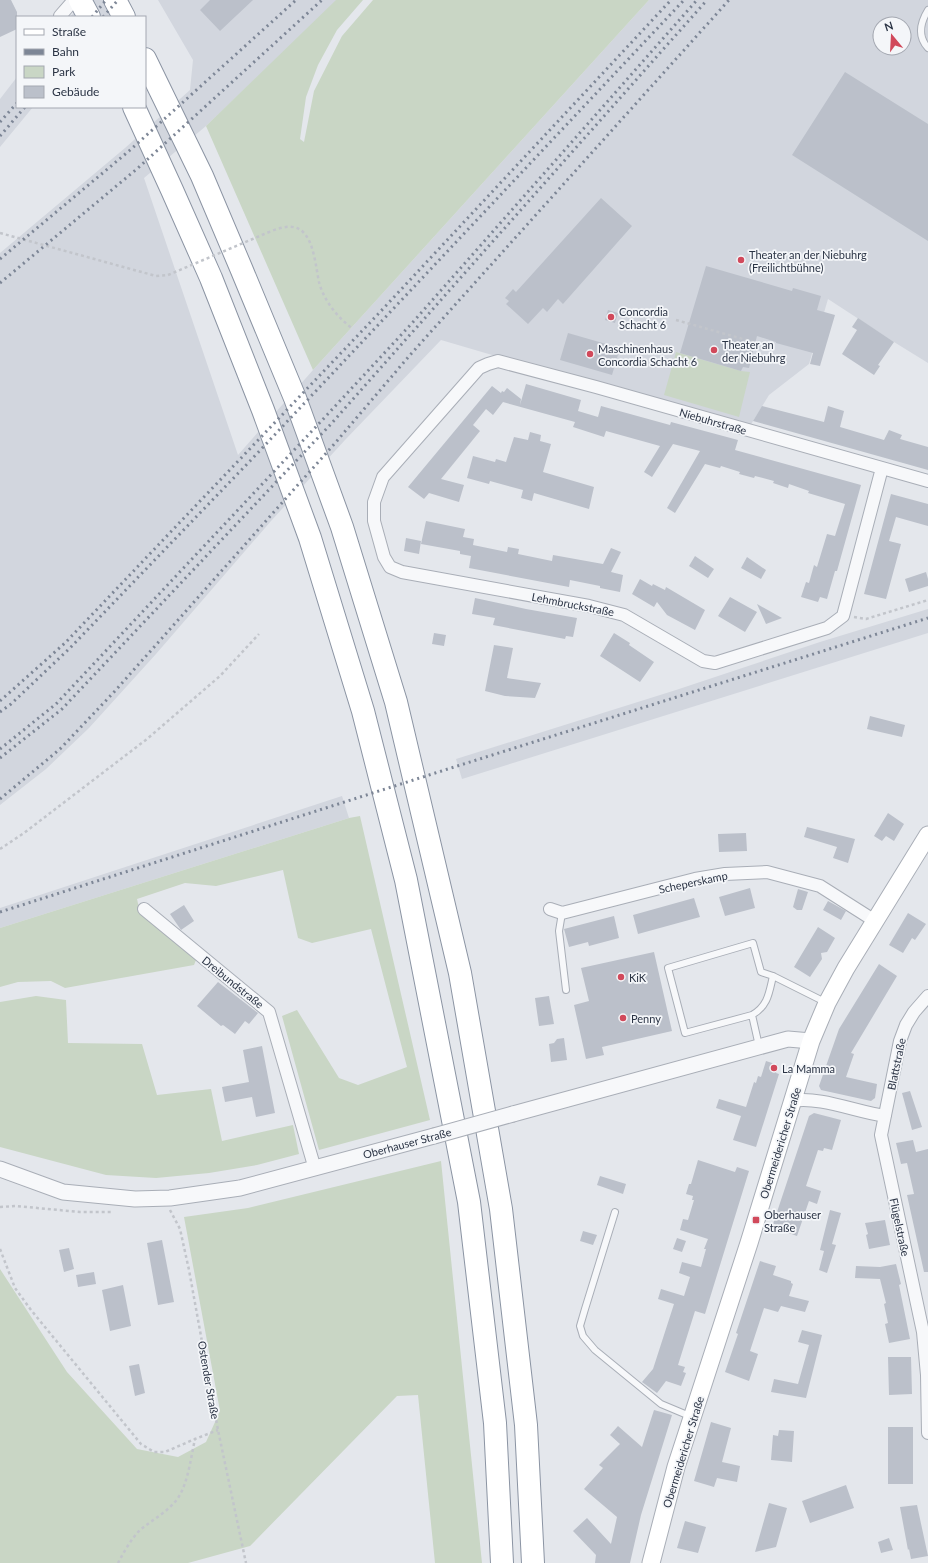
<svg xmlns="http://www.w3.org/2000/svg" width="928" height="1563" font-family="Lato,sans-serif">
  <rect width="100%" height="100%" fill="#e4e7ec"/>
  <!-- built -->
  <path fill="#d2d6de" fill-rule="evenodd" d="M85,0H124L110,17H70Z
    M158,0H338L206,126L144,178L238,455L313,370L649,0H928V363L894,342L828,299L809,364L769,395L750,426L742,428L441,340L345,440L271,521L156,654L89,728L46,769L0,805V253L125,148L190,90L193,60ZM880,24H904V48H880Z
    M17,77V107H33L0,147V99Z
    M928,609V633L462,779L456,759L676,690L820,642Z
    M342,796L349,818L0,928V908Z"/>
  <!-- green -->
  <path fill="#c9d6c5" d="M336,0H363L337,30L318,65L306,97L300,139L304,142L314,91L342,36L373,0H649L313,370L206,126Z
    M676,352L741,371L750,372L739,417L664,395Z
    M360,816L430,1120L319,1150L282,1016L297,1010L339,1078L358,1085L407,1067L371,929L312,943L298,938L283,870L216,886L185,883L137,899L140,912L196,960L194,965L65,988L51,981L18,982L0,987V928L349,818Z
    M36,996L66,1000L68,1043L142,1044L157,1095L211,1089L222,1141L293,1125L299,1154L257,1165L209,1173L156,1178L106,1175L0,1147V1002Z
    M441,1161L482,1563H435L418,1395L397,1396L250,1546L188,1563H0V1269L67,1372L137,1449L178,1457L206,1442L220,1411L184,1217L248,1208Z"/>
  <!-- building -->
  <path fill="#bbc0ca" d="M0,0H11L17,12V29L0,37Z
    M210,0H253L220,31L200,10Z
    M845,72L928,124V241L792,155Z
    M601,198L632,226L563,304L558,299L547,312L543,308L528,324L506,304L509,301L505,298L513,289L516,292Z
    M706,266L792,291L793,288L821,296L817,310L835,315L820,366L810,364L813,353L776,343V342L757,336L749,368L743,367L741,371L680,353Z
    M608,310L618,313L615,323L605,320Z
    M858,318L894,342L878,365L880,366L874,375L842,354L857,330L852,327Z
    M568,333L620,348L612,375L560,360Z
    M526,384L581,400L578,411L598,417L601,406L670,425L671,422L738,440L735,450L861,485L837,571H835L827,599L820,597L818,602L801,597L806,582L809,583L814,565L817,567L827,534L835,536L845,504L808,493L809,491L789,484L788,488L773,483L774,481L755,476L754,478L739,474L740,472L721,466L720,468L705,464L675,513L667,508L700,451L673,444L652,477L644,472L660,446L606,431L604,437L573,427L575,422L503,402L493,415L486,409L473,425L480,431L441,479L464,485L459,502L429,493L424,499L408,487L492,386L501,393L502,391L504,392L507,388L521,399L520,405Z
    M762,406L824,422L828,406L844,411L840,427L884,440L889,430L902,435L900,439L928,447V470L753,421Z
    M530,432L541,435L540,441L551,444L543,472L594,487L589,509L534,493L532,501L521,498L523,490L490,481L489,484L467,478L473,456L495,462L496,459L506,462L514,437L528,440Z
    M891,494L928,504V526L896,517L889,541L901,544L886,599L864,594Z
    M426,521L465,529L463,537L474,539L473,545L507,552L508,547L519,549L518,554L552,561L553,555L603,564L611,548L621,552L611,572L623,575L620,592L600,588V586L570,580L569,587L469,568L471,556L460,554V551L421,544Z
    M406,538L421,541L419,554L404,551Z
    M695,556L714,569L708,578L689,566Z
    M747,557L766,570L761,579L741,568Z
    M926,572L928,579V586L909,592L905,579Z
    M640,579L652,586L653,584L665,590L666,587L705,610L695,630L667,615L657,602L654,607L632,594Z
    M730,597L757,612L745,632L718,616Z
    M475,598L526,609L577,618L573,637L566,636L565,639L493,625L495,618L472,614Z
    M757,604L782,618L766,624Z
    M434,633L446,635L444,646L432,644Z
    M614,633L630,643L629,645L654,662L640,682L600,656Z
    M494,645L513,648L507,678L541,683L535,698L505,696L485,691Z
    M870,716L905,725L902,737L867,729Z
    M888,813L904,824L894,841L886,836L882,841L874,836Z
    M807,827L855,839L848,863L833,858L837,847L804,837Z
    M746,833L747,851L719,852L718,834Z
    M750,888L755,908L725,916L719,897Z
    M798,889L808,892L802,910H797L793,907Z
    M694,898L700,917L638,934L633,915Z
    M828,901L846,911L841,920L823,910Z
    M184,905L194,921L181,930L170,914Z
    M908,913L926,924L915,940L912,938L903,953L889,945Z
    M614,916L619,938L589,946L588,942L569,947L564,929Z
    M818,927L835,938L827,952L821,953L822,959L810,977L794,967Z
    M654,952L672,1031L602,1047L604,1055L586,1059L574,1005L589,1001L581,968Z
    M879,964L897,976L851,1053L854,1054L846,1077L877,1084L875,1098L871,1101L821,1090L819,1086L839,1029Z
    M218,982L258,1013L249,1024L245,1021L235,1034L223,1025L221,1026L197,1006Z
    M549,996L554,1024L539,1026L535,998Z
    M564,1038L567,1060L551,1062L549,1044L554,1043L557,1039Z
    M262,1046L275,1113L256,1117L252,1097L225,1102L222,1087L249,1082L243,1050Z
    M766,1061L778,1065L776,1073L779,1074L756,1147L733,1140L741,1116L716,1108L719,1099L746,1107L754,1082L756,1083L758,1076L761,1077Z
    M910,1091L922,1127L912,1130L902,1093Z
    M814,1113L841,1120L832,1150L824,1148L823,1151L818,1150L806,1186L821,1191L817,1204L809,1201L797,1236L772,1227L809,1116Z
    M913,1140L916,1152L928,1149V1272H924L907,1195L914,1194L907,1163L901,1164L896,1143Z
    M698,1160L735,1172L737,1167L749,1171L705,1314L695,1311L678,1365L685,1367L683,1372L686,1373L681,1386L666,1381L657,1393L642,1382L653,1369L674,1304L658,1299L661,1289L684,1296L690,1277L679,1273L682,1262L701,1267L706,1249H704L708,1239L680,1230L683,1219L688,1220L694,1200H692L693,1196L686,1194L689,1184H691Z
    M600,1176L626,1184L623,1194L597,1185Z
    M830,1210L841,1213L832,1244L836,1245L827,1273L819,1270L824,1251L820,1250Z
    M885,1220L890,1245L869,1249L866,1235L868,1234L865,1223Z
    M583,1231L597,1235L593,1245L580,1241Z
    M677,1238L686,1241L682,1252L673,1249Z
    M162,1240L174,1302L158,1305L147,1243Z
    M69,1248L74,1269L64,1272L59,1250Z
    M760,1261L776,1266L773,1275L791,1281V1283L793,1284L789,1296L809,1301L805,1312L781,1306L778,1312L764,1308L750,1351L758,1354L749,1381L725,1372L738,1334L736,1333Z
    M896,1264L901,1284L899,1285L910,1339L889,1343L885,1324L888,1323L884,1304L886,1303L880,1279L855,1278L856,1266L880,1267Z
    M94,1272L96,1284L78,1287L76,1275Z
    M123,1285L131,1326L110,1331L102,1290Z
    M802,1330L822,1335L806,1398L771,1392L774,1379L798,1384L809,1345L798,1342Z
    M888,1357H911L912,1394L889,1395Z
    M139,1364L145,1393L135,1396L129,1366Z
    M654,1410L672,1415L641,1515L630,1563H595L596,1555L573,1531L587,1518L611,1544L617,1517L584,1489L603,1468L599,1465L620,1444L610,1435L618,1426L642,1447Z
    M711,1422L731,1428L722,1462L740,1466L737,1482L717,1478L714,1487L694,1481Z
    M888,1427H913V1484H888Z
    M779,1430L794,1431L792,1462L771,1460L773,1435L778,1436Z
    M846,1485L854,1508L810,1523L802,1501Z
    M769,1503L787,1508L776,1547L755,1552Z
    M917,1505L928,1556L911,1559L909,1549L908,1550L900,1507Z
    M685,1521L706,1527L698,1553L677,1548Z
    M889,1538L893,1550L881,1553L878,1542Z"/>
  <g fill="none" stroke-linecap="round" stroke-linejoin="round">
    <!-- service casing -->
    <g stroke="#a9aeb7" stroke-width="8">
      <path id="service" d="M928,10C920,23 917,36 928,48
        M562,913L559,931L566,990
        M752,1015L685,1033L668,968L753,943L761,972L773,976L825,1002
        M759,1046L752,1015C768,1006 769,993 773,976
        M615,1212L585,1309L580,1326L583,1336L595,1350L661,1404L692,1417"/>
    </g>
    <!-- minor casing -->
    <g stroke="#a9aeb7" stroke-width="14">
      <path id="minor" d="M60,16L74,0
        M882,468L843,616L827,628L715,663L703,661L624,615L589,606L402,572L390,567L384,557L374,521V502L383,477L479,368L488,364L498,361L596,387L928,481
        M144,909L269,1012L315,1169
        M550,909L562,913L695,879L725,874L767,872L820,886L875,921
        M928,996L914,1012L906,1025L900,1041L881,1135L923,1332L927,1375L928,1433
        M792,1101C820,1096 856,1112 885,1116"/>
    </g>
    <!-- tertiary casing -->
    <g stroke="#a9aeb7" stroke-width="17">
      <path id="tertiary" d="M513,1114L788,1039L811,1041
        M0,1169L63,1192L135,1199L170,1198L240,1188L434,1136"/>
    </g>
    <!-- secondary casing -->
    <g stroke="#a9aeb7" stroke-width="19">
      <path id="secondary" d="M651,1563L676,1467L749,1243L811,1041L827,1003L846,968L928,835"/>
    </g>
    <!-- motorway casing -->
    <g stroke="#8b94a3" stroke-width="24">
      <path id="motorway" d="M80,0L89,17
        M115,0L124,17
        M145,59L202,176L241,268L295,398L342,527L396,702L460,973L501,1209L526,1425L533,1563
        M134,107L172,190L211,278L263,410L310,538L363,711L406,880L469,1202L495,1423L502,1563"/>
    </g>
    <!-- path -->
    <path stroke="#c2c5cb" stroke-width="2.5" stroke-dasharray="3 3" stroke-linecap="butt" d="M0,233L156,276L168,275
      M262,235C274,230 292,221 303,232C314,242 316,268 319,282C324,301 338,318 353,329
      M676,320L764,345
      M854,617L866,619L928,600
      M0,849L24,833L147,739L220,676L259,634
      M0,1207L16,1206L80,1212H113
      M170,1210L180,1229L189,1270L218,1430L246,1563
      M0,1249L15,1288L31,1310L141,1444L154,1452H165L195,1439
      M118,1563C124,1552 131,1539 140,1530C153,1519 168,1512 178,1498C188,1483 191,1457 195,1439L218,1430"/>
    <!-- service -->
    <use href="#service" stroke="#f7f8fa" stroke-width="6"/>
    <!-- minor -->
    <use href="#minor" stroke="#f7f8fa" stroke-width="12"/>
    <!-- tertiary -->
    <use href="#tertiary" stroke="#f7f8fa" stroke-width="15"/>
    <!-- secondary -->
    <use href="#secondary" stroke="#fff" stroke-width="17"/>
    <!-- motorway -->
    <use href="#motorway" stroke="#fff" stroke-width="22"/>
    <!-- rail -->
    <path stroke="#7d8696" stroke-width="3" stroke-dasharray="2 4" stroke-linecap="butt" d="M92,17L106,0
      M103,17L118,0
      M0,122L17,103
      M0,136L25,107
      M0,259L129,151L296,0
      M0,283L138,168L322,0
      M0,701L65,643L381,311L671,0
      M0,712L11,704L70,648L250,461L684,0
      M0,749L56,704L326,416L414,321L697,0
      M0,758L62,709L330,425L707,0
      M0,799L60,749L115,691L336,442L410,355L729,0
      M0,912L451,768L928,618"/>
    <!-- tertiary-bridge casing -->
    <g stroke="#a9aeb7" stroke-width="17" stroke-linecap="butt">
      <path id="tertiary-bridge" d="M434,1136L513,1114"/>
    </g>
    <!-- path-bridge -->
    <path stroke="#c2c5cb" stroke-width="2.5" stroke-dasharray="3 3" stroke-linecap="butt" d="M168,275L262,235"/>
    <!-- tertiary-bridge -->
    <use href="#tertiary-bridge" stroke="#f7f8fa" stroke-width="15"/>
  </g>
  <!-- markers -->
  <g fill="#d1495b" stroke="#f4f6f9" stroke-width="1.5">
    <circle cx="741" cy="260" r="4"/>
    <circle cx="611" cy="317" r="4"/>
    <circle cx="714" cy="350" r="4"/>
    <circle cx="590" cy="354" r="4"/>
    <circle cx="621" cy="977" r="4"/>
    <circle cx="623" cy="1018" r="4"/>
    <circle cx="774" cy="1068" r="4"/>
    <rect x="752" y="1216" width="8" height="8" rx="2"/>
  </g>
  <g text-anchor="middle" dominant-baseline="central" stroke-width="3.5" stroke-linejoin="round" paint-order="stroke">
    <!-- poi labels -->
    <g font-size="11" fill="#2b3445" stroke="#f4f6f9" text-anchor="start">
      <text x="749" y="254">Theater an der Niebuhrg<tspan x="749" dy="13">(Freilichtbühne)</tspan></text>
      <text x="619" y="311">Concordia<tspan x="619" dy="13">Schacht 6</tspan></text>
      <text x="722" y="344">Theater an<tspan x="722" dy="13">der Niebuhrg</tspan></text>
      <text x="598" y="348">Maschinenhaus<tspan x="598" dy="13">Concordia Schacht 6</tspan></text>
      <text x="629" y="977">KiK</text>
      <text x="631" y="1018">Penny</text>
      <text x="782" y="1068">La Mamma</text>
      <text x="764" y="1214">Oberhauser<tspan x="764" dy="13">Straße</tspan></text>
    </g>
    <!-- street labels -->
    <g font-size="11" fill="#2b3445" stroke="#f4f6f9">
      <text transform="translate(713 421) rotate(16)">Niebuhrstraße</text>
      <text transform="translate(573 604) rotate(11)">Lehmbruckstraße</text>
      <text transform="translate(693 882) rotate(-12)">Scheperskamp</text>
      <text transform="translate(233 982) rotate(39)">Dreibundstraße</text>
      <text transform="translate(896 1064) rotate(-78)">Blattstraße</text>
      <text transform="translate(407 1143) rotate(-15)">Oberhauser Straße</text>
      <text transform="translate(780 1143) rotate(-73)">Obermeidericher Straße</text>
      <text transform="translate(900 1227) rotate(78)">Flügelstraße</text>
      <text transform="translate(209 1380) rotate(80)">Ostender Straße</text>
      <text transform="translate(683 1452) rotate(-73)">Obermeidericher Straße</text>
    </g>
  </g>
  <!-- legend -->
  <rect x="16" y="16" width="130" height="92" fill="#f4f6f9" stroke="#a4a8b1"/>
  <rect x="24" y="29" width="20" height="6" fill="#ffffff" stroke="#a4a8b1"/>
  <text x="52" y="36" font-size="12" fill="#2b3445">Straße</text>
  <rect x="24" y="49" width="20" height="6" fill="#7d8696" stroke="#a4a8b1"/>
  <text x="52" y="56" font-size="12" fill="#2b3445">Bahn</text>
  <rect x="24" y="66" width="20" height="12" fill="#c9d6c5" stroke="#a4a8b1"/>
  <text x="52" y="76" font-size="12" fill="#2b3445">Park</text>
  <rect x="24" y="86" width="20" height="12" fill="#bbc0ca" stroke="#a4a8b1"/>
  <text x="52" y="96" font-size="12" fill="#2b3445">Gebäude</text>
  <!-- north arrow -->
  <g transform="translate(892 36) rotate(342)"><circle r="19" fill="#f4f6f9" stroke="#a4a8b1"/>
  <path d="M0-3L7 15L0 10L-7 15Z" fill="#d1495b"/>
  <text y="-6" font-size="11" font-weight="bold" text-anchor="middle" fill="#2b3445">N</text>
  </g>
</svg>
